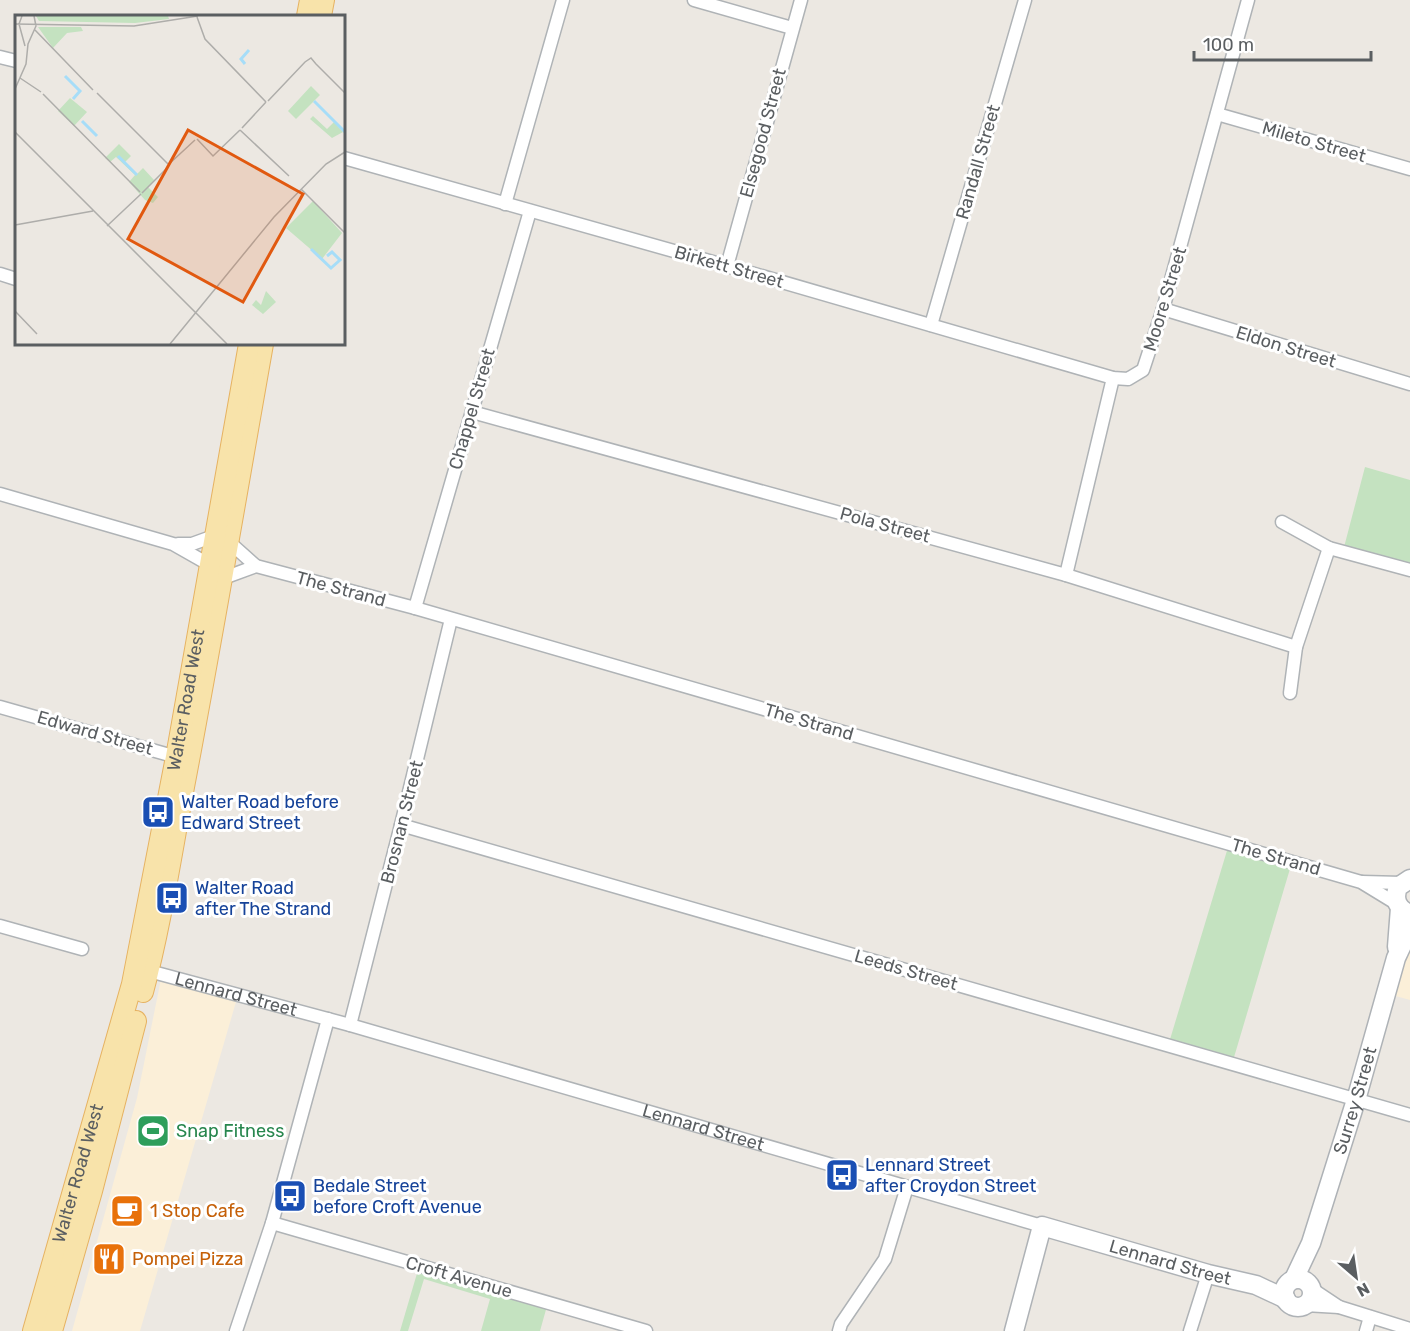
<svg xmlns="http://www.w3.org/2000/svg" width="1410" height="1331" font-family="Rubik,sans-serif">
  <rect width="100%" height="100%" fill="#ece8e2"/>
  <!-- commercial -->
  <path fill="#fbefd8" d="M1410,914V1000L1385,993Z
    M162,974L238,995L140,1331H72L137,1098Z"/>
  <!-- green -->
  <path fill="#c4e2c0" d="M1365,467L1410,480V570L1343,551Z
    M1229,844L1292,862L1232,1064L1168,1046Z
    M418,1270L547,1306L540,1331H481L490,1299L424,1279L408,1331H400Z"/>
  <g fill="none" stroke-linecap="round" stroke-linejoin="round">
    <!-- street casing -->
    <g stroke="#afb3b6" stroke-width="15">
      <g id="street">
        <path d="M694,0L792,28"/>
        <path d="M0,57L16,61"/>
        <path d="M1217,114L1410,169"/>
        <path d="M344,158L727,266L1113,378L1128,379L1143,370L1163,309L1248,0"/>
        <path d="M505,204L563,0"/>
        <path d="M727,266L801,0"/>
        <path d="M0,274L16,279"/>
        <path d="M1163,309L1410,384"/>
        <path d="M931,325L1025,0"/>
        <path d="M472,412L1066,575L1296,647L1329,548L1410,570"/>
        <path d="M0,494L173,544L210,565"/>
        <path d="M1282,522L1329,548"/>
        <path d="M228,541L256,566L415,608L1361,882L1397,904"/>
        <path d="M178,544H192L214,536"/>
        <path d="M1066,575L1113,378"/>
        <path d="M221,579L256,566"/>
        <path d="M415,608L530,211"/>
        <path d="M1290,693L1296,647"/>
        <path d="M0,707L180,758"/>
        <path d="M401,825L1410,1115"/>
        <path d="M1362,882L1402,883"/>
        <path d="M0,926L82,949"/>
        <path id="s1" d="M149,971L350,1025L1042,1226"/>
        <path d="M350,1025L401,825L451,619"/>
        <path d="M272,1223L646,1331"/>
        <path d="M1312,1289L1339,1307"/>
        <path d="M1305,1305L1339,1307L1410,1329"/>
        <path d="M236,1331L272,1223L328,1019"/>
        <path d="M839,1331L841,1324L885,1259L907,1187"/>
        <path d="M1190,1331L1208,1274"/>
        <path d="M1366,1331L1370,1317"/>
      </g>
    </g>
    <!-- secondary casing -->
    <g stroke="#aeb2b6" stroke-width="21">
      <g id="secondary">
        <path d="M1410,879L1398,887C1393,900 1398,909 1410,914"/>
        <path d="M1397,947L1400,908"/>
        <circle cx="1298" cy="1293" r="14"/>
        <path id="s2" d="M1294,1279L1311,1243L1356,1100L1396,958L1410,928"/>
        <path id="s3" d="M1014,1331L1042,1226L1208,1274L1256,1285L1286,1299"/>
      </g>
    </g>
    <!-- primary casing -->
    <g stroke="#e6b261" stroke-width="22">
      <g id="primary">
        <path d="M307,16L310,0"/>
        <path d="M321,16L324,0"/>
        <path d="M143,992C161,925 171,856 184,787C212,640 237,491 263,344"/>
        <path id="s4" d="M33,1331L132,984L176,757L249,344"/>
        <path d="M52,1331L92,1191L136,1021"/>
      </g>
    </g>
    <!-- street -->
    <use href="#street" stroke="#fff" stroke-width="12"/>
    <!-- secondary -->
    <use href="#secondary" stroke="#fff" stroke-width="18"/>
    <!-- primary -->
    <use href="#primary" stroke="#f8e3aa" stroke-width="20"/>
  </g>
  <!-- icons -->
  <defs>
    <g id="bus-square" transform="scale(1.725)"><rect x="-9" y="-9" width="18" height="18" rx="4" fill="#1a4fb4" stroke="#fff"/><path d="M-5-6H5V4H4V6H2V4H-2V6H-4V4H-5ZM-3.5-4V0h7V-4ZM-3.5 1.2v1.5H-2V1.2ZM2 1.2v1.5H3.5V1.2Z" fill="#fff"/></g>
    <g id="stadium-square" transform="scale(1.725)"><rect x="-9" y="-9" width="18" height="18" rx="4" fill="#2e9e5b" stroke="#fff"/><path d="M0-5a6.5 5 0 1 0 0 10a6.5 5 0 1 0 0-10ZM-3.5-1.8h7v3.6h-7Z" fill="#fff"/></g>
    <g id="cafe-square" transform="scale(1.725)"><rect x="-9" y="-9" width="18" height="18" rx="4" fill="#e8710a" stroke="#fff"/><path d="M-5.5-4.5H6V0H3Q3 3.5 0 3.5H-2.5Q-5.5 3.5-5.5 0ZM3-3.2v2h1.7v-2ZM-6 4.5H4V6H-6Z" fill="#fff"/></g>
    <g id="restaurant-square" transform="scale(1.725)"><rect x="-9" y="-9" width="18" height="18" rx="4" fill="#e8710a" stroke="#fff"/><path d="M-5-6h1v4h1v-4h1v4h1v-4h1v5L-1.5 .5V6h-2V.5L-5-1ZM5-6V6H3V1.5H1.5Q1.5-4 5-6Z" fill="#fff"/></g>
  </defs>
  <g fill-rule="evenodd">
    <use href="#bus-square" x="158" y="812"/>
    <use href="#bus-square" x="172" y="898"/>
    <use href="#stadium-square" x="153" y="1131"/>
    <use href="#bus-square" x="842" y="1175"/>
    <use href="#bus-square" x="290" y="1196"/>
    <use href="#cafe-square" x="127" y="1211"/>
    <use href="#restaurant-square" x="109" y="1259"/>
  </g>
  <g text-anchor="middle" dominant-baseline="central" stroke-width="6" stroke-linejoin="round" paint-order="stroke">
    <!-- street labels -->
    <g font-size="18" fill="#5a5e61" stroke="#fff">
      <text transform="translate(763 133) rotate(-75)">Elsegood Street</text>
      <text transform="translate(1314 142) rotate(16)">Mileto Street</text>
      <text transform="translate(978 162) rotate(-74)">Randall Street</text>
      <text transform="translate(729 267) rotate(16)">Birkett Street</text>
      <text transform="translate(1165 299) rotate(-73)">Moore Street</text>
      <text transform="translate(1286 347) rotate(17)">Eldon Street</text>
      <text transform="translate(472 409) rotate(-74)">Chappel Street</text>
      <text transform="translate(885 525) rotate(15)">Pola Street</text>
      <text transform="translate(341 589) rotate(15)">The Strand</text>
      <text stroke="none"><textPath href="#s4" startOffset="650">Walter Road West</textPath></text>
      <text transform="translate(809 722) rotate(16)">The Strand</text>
      <text transform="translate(95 733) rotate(16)">Edward Street</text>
      <text transform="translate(402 822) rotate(-76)">Brosnan Street</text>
      <text transform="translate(1276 857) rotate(16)">The Strand</text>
      <text transform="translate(906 970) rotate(16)">Leeds Street</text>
      <text stroke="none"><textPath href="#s1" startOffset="90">Lennard Street</textPath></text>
      <text stroke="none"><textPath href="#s2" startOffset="189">Surrey Street</textPath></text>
      <text stroke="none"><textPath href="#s1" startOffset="576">Lennard Street</textPath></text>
      <text stroke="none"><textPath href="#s4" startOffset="164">Walter Road West</textPath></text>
      <text stroke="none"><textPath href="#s3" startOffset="242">Lennard Street</textPath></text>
      <text transform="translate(459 1277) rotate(16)">Croft Avenue</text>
    </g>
    <!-- transit labels -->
    <g font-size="18" fill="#164399" stroke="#fff" text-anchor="start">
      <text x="181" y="802">Walter Road before<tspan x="181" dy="21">Edward Street</tspan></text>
      <text x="195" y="888">Walter Road<tspan x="195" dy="21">after The Strand</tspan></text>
      <text x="865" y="1165">Lennard Street<tspan x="865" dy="21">after Croydon Street</tspan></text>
      <text x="313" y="1186">Bedale Street<tspan x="313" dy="21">before Croft Avenue</tspan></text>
    </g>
    <!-- leisure labels -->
    <g font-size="18" fill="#27864d" stroke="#fff" text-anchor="start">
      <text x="176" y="1131">Snap Fitness</text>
    </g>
    <!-- food labels -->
    <g font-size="18" fill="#c56008" stroke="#fff" text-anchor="start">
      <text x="150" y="1211">1 Stop Cafe</text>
      <text x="132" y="1259">Pompei Pizza</text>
    </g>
  </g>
  <!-- overview -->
  <g transform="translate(15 15)">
    <rect width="330" height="330" fill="#ece8e2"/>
    <path d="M21,1H153L154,4L120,8L24,6ZM23,12H66L68,16L52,18L38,33ZM296,71L305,80L281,104L273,96ZM55,83L72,97L59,111L43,96ZM298,101L312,114L319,107L328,117L317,123L295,104ZM104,129L116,141L110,147L122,159L128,153L139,165L133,172L143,182L138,188L130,185L114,167L120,160L101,142L95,147L90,143ZM298,186L327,218L307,244L271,213ZM251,276L261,287L248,299L237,290L241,285L246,290Z" fill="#c4e2c0"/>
    <path fill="none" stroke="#a6ddf8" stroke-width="3" d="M230,49L226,44L234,35M50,61L65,76L58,84M299,86L330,117M67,106L82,121M103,141L122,160M296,234L316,253L325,245L317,237L312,241"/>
    <path fill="none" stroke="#aeadaa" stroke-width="1.5" d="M7,1L4,9L10,31M182,2L190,24L251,87M0,9L119,11L183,1M20,15L78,75M301,49L330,78M5,63L26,77M0,74L11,49L13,29L21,11L19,1M82,78L153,149M28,79L125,177M253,86L290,47L296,43L301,49M227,113L251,87M225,115L274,161M0,117L212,329M182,124L198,141L225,115M154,149L180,125M286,174L330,218M127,178L153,152M0,210L78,196M92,211L126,179M0,296L22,319M155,329L259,202L311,149L330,137"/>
    <path fill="#e15910" fill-opacity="0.15" stroke="#e15910" stroke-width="3" d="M173,115L288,179L228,287L113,224Z"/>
    <rect width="330" height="330" fill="none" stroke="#5a5e61" stroke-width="3"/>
  </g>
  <!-- north arrow -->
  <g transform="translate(1356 1277) rotate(151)" stroke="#ffffff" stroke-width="4.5" paint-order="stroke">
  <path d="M0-4.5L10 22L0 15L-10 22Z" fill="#5a5e61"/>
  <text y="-9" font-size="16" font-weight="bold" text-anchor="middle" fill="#5a5e61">N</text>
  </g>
  <!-- scale -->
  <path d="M1194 51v9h177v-9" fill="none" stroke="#5a5e61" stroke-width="3"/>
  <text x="1203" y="51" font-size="18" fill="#5a5e61" stroke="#ffffff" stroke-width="4.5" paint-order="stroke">100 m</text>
</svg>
